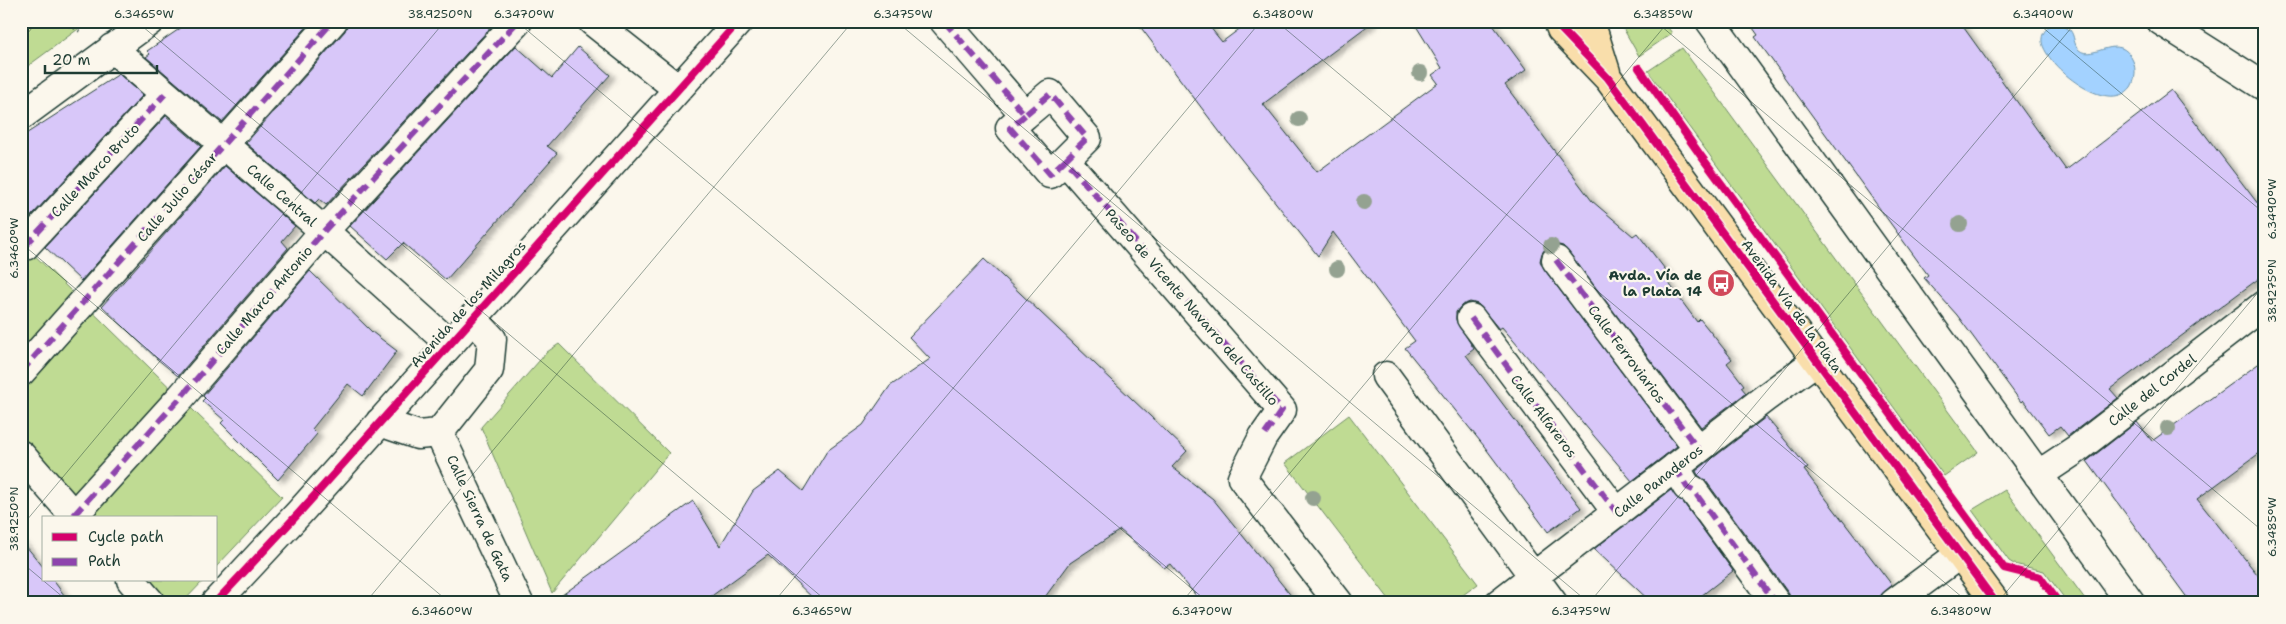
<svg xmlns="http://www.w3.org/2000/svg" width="2286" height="624" font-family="'Shantell Sans',sans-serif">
  <defs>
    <filter id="shadow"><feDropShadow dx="5.5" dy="3" stdDeviation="2.5" flood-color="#0004"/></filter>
  </defs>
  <rect width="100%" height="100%" fill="#fbf7ec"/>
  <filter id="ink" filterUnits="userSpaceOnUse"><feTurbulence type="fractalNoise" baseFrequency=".02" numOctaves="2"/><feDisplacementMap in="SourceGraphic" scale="10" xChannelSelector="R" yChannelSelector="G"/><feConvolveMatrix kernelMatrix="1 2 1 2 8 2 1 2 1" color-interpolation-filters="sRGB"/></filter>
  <g filter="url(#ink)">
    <!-- green -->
    <path fill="#bfdb93" stroke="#6f8c64" d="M21,21H89L21,71Z
      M1619,21H1663L1672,33L1639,56Z
      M1682,48L1978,452L1944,476L1648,71Z
      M21,242L282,497L216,567V518H67L21,463Z
      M559,344L669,453L552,593L481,427L547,352Z
      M1349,415L1478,584L1452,603H1392L1285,463Z
      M2005,490L2088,603H2068L2044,571L2014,564L2009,561L1972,510Z
      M120,580H204L182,603H139Z"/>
    <!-- water -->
    <path fill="#a3d2ff" stroke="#6e96ae" d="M2053,24H2060L2070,30C2075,36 2073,44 2079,50C2093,62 2120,30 2133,61C2136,69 2136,79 2131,87C2108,117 2046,66 2042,42C2041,34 2046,28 2053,24Z"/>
    <!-- building -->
    <path fill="#d8c7f9" stroke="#1f3d34" filter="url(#shadow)" d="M191,21H312L222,122L146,57L150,54L147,51Z
      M348,21H489L493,25L326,205L319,199L315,203L246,143L345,31Z
      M1136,21H1205L1222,42L1250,21H1374L1263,104L1317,172L1438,83L1432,75L1442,68L1413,21H1490L1526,70L1505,85L1592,201L1633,236L1637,233L1668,273L1664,276L1680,299L1697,322L1700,319L1732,359L1727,363L1744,385L1741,387L1746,393L1701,427L1568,251L1563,246L1555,244L1546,248L1542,253L1540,261L1544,269L1677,446L1632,481L1502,327L1499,329L1478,304L1470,302L1462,305L1456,312V320L1474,349L1466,355L1581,508L1548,532L1484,446L1405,348L1415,341L1333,232L1318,256L1222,135Z
      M1748,21H1959L2066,170L2171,90L2265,213V274L2110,389L2118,398L2068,436L2060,426L2049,434L2023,400L2021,402L1957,315L1924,278L1928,275L1755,37L1758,35Z
      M516,46L552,78L578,47L610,75L547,146L557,153L446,280L403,243L387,259L350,226Z
      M119,74L143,95L22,226L21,137Z
      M166,116L201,146L81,281L45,247Z
      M225,166L295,226L282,241L288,248L178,376L156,358L102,306Z
      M984,259L1187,451L1172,467L1213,499L1297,603H1202L1170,564L1164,568L1120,530L1070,563L1045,597L1039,603H818L768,555L702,603H551L693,501L720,546L753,491L780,471L803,491L827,451L863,425L890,386L930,359L909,337Z
      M310,271L372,332L397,351L363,396L348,384L312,429L317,434L278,480L221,423L224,420L202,401L205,398L203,396Z
      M2265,359V449L2197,499L2265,584V603H2191L2087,461L2137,422L2152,441Z
      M1766,417L1808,468L1804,470L1892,585L1880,596L1879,603H1791L1789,594L1706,481L1698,475L1696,471Z
      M1671,490L1683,502L1733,571L1692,603H1652L1594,549Z
      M21,540L44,568V580H53L70,603H21Z"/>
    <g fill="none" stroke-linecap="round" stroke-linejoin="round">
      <!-- minor casing -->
      <g stroke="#1f3d34" stroke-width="31">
        <path id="minor" d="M592,21L678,89
          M944,21L1025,115L1050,94L1087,138L1065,160L1282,410L1263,437L1242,478L1339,603
          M1710,21L2131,603
          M2161,21L2265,87
          M112,48L324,231L450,344
          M1025,115L1010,128L1050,174L1065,160
          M21,116L150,21
          M25,246L165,94
          M1556,260L1698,449
          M1471,318L1617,513
          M21,372L333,21
          M1386,376L1553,603
          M380,422L418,435L439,433L489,370L492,339L472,318
          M439,433L519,603
          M21,455L76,518
          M1675,467L1687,487L1693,490L1776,603
          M2038,475L2077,449L2265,304
          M74,515L181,397L324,231L518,21
          M131,580L151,603
          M215,603L299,513L739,21
          M1499,603L1765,398L1816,361
          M1894,603L1960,554"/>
      </g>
      <!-- major casing -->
      <g stroke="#1f3d34" stroke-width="31">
        <path id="major" d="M1558,21L1561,29L1608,78L1996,603
          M1590,21L1606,72"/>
      </g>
      <!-- path -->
      <path stroke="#1f3d34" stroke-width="3" stroke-dasharray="1 4" stroke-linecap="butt" d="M61,21L81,32
        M2016,571L2040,577L2059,603"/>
      <!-- minor -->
      <use href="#minor" stroke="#fbf7ec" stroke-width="28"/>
      <!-- major -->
      <use href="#major" stroke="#f9deab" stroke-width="28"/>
      <!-- quiet -->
      <path stroke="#8e44ad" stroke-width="6" stroke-dasharray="12 6" stroke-linecap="butt" d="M944,21L1025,115L1050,94L1087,138L1065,160L1282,410L1263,437
        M1025,115L1010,128L1050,174L1065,160
        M25,246L165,94
        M1556,260L1698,449
        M1471,318L1617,513
        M21,372L333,21
        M1675,467L1687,487L1693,490L1776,603
        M74,515L181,397L324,231L518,21"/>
      <!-- cycleway casing -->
      <g stroke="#fbf7ec" stroke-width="11">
        <path id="cycleway" d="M1558,21L1561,29L1608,78L1996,603
          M1639,68L1701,156L2004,568L2040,577L2059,603
          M215,603L299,513L739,21"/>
      </g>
      <!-- cycleway -->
      <use href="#cycleway" stroke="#d6006c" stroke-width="8"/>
    </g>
    <!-- trees -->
    <g fill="#94a291">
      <circle cx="1420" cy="73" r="8"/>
      <circle cx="1299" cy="119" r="8"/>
      <circle cx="1364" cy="202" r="8"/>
      <circle cx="1960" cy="224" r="8"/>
      <circle cx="1551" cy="246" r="8"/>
      <circle cx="1337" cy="269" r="8"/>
      <circle cx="2168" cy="428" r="8"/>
      <circle cx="1313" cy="498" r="8"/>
    </g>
  </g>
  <!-- ticks -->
  <path fill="none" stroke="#1f3d34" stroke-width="1" stroke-opacity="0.45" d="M136,21L829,603M516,21L1209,603M896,21L1589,603M1276,21L1969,603M1655,21L2265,533M2035,21L2265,214M21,41L38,21M21,243L450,603M21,527L445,21M21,562L70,603M365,603L853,21M773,603L1261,21M1181,603L1669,21M1589,603L2077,21M1997,603L2265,284"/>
  <!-- icons -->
  <defs>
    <g id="bus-disc" transform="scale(1.4375)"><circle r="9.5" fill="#d1495b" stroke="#fbf7ec"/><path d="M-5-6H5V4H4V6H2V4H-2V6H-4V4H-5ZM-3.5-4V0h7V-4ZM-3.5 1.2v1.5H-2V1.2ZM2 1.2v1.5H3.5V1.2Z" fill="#fff"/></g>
  </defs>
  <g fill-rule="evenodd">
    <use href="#bus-disc" x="1721" y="283"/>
  </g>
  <g text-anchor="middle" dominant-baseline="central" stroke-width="4.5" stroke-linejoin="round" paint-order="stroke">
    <!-- street labels -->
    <g font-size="14" fill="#1f3d34" stroke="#fbf7ec">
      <text transform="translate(95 170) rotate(-47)">Calle Marco Bruto</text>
      <text transform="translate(282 195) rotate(41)">Calle Central</text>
      <text transform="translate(177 197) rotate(-49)">Calle Julio César</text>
      <text transform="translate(264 300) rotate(-49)">Calle Marco Antonio</text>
      <text transform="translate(468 304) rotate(-48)">Avenida de los Milagros</text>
      <text transform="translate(1792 306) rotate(54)">Avenida Vía de la Plata</text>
      <text transform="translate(1192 307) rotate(49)">Paseo de Vicente Navarro del Castillo</text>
      <text transform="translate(1627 354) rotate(53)">Calle Ferroviarios</text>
      <text transform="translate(2152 390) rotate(-38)">Calle del Cordel</text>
      <text transform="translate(1544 416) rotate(53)">Calle Alfareros</text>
      <text transform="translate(1658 481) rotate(-38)">Calle Panaderos</text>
      <text transform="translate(480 518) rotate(65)">Calle Sierra de Gata</text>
    </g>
    <!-- poi labels -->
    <g font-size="14" font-weight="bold" fill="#1f3d34" stroke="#fbf7ec" text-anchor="end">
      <text x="1702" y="275">Avda. Vía de<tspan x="1702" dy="16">la Plata 14</tspan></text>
    </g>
  </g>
  <!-- margin -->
  <rect width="2286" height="624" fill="none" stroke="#fbf7ec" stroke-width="55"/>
  <!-- legend -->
  <rect x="42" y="516" width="175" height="65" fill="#fbf7ec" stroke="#a3ada2"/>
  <rect x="52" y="533" width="25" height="8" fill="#d6006c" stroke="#a3ada2"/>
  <text x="88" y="542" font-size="15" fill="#1f3d34">Cycle path</text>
  <rect x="52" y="558" width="25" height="8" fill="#8e44ad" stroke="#a3ada2"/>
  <text x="88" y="566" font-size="15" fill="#1f3d34">Path</text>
  <!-- scale -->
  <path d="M45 65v8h112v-8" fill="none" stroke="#1f3d34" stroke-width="2.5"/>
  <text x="52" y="65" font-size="15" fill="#1f3d34" stroke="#fbf7ec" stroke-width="4" paint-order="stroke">20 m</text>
  <rect x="28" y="28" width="2230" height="568" fill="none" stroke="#1f3d34" stroke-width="2"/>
  <g font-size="12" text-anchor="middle" fill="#1f3d34">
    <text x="144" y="18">6.3465°W</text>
    <text x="440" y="18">38.9250°N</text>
    <text x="524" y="18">6.3470°W</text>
    <text x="903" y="18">6.3475°W</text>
    <text x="1283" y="18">6.3480°W</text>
    <text x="1663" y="18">6.3485°W</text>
    <text x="2043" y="18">6.3490°W</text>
    <text transform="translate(2272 209) rotate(-90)" y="4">6.3490°W</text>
    <text transform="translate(14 248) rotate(-90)" y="4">6.3460°W</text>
    <text transform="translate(2272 291) rotate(-90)" y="4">38.9275°N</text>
    <text transform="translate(14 519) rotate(-90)" y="4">38.9250°N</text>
    <text transform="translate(2272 527) rotate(-90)" y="4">6.3485°W</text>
    <text x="442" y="615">6.3460°W</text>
    <text x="822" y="615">6.3465°W</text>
    <text x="1202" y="615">6.3470°W</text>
    <text x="1581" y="615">6.3475°W</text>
    <text x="1961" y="615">6.3480°W</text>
  </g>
</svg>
